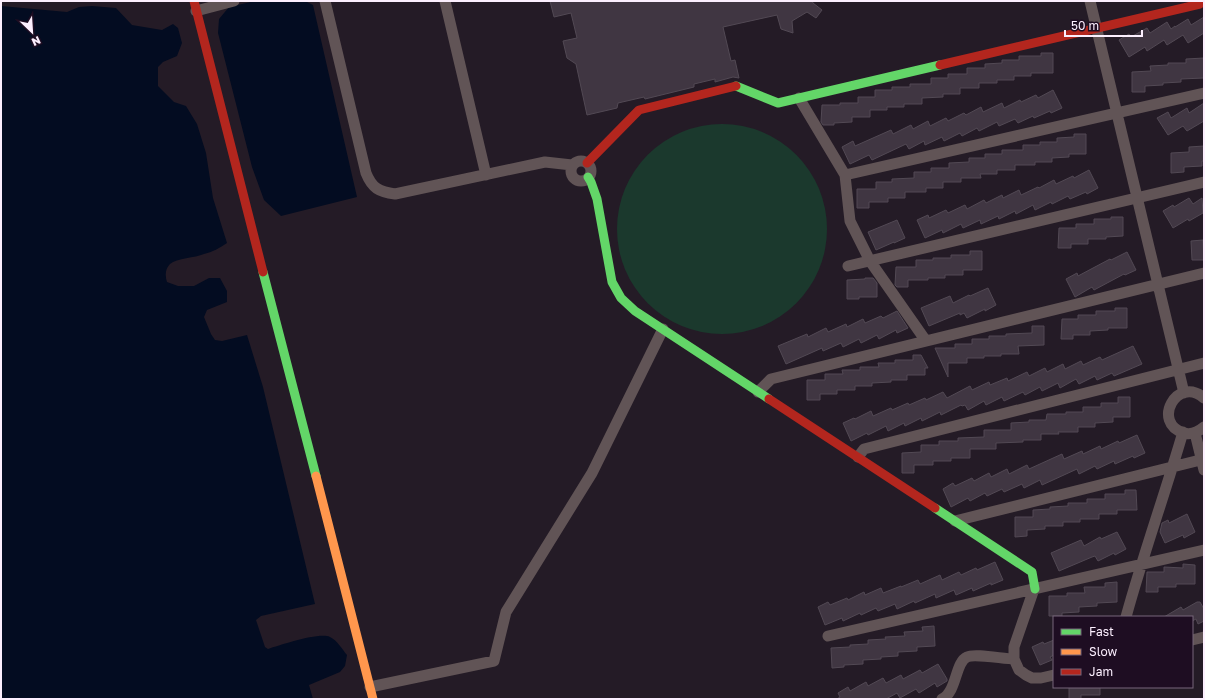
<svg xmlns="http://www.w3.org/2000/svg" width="1205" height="700" font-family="'Golos Text',sans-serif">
  <rect width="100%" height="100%" fill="#241b26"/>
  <!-- green -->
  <path fill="#1b392d" d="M617 229a105 105 0 1 1 210 0a105 105 0 1 1-210 0Z"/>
  <!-- water -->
  <path fill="#030c21" d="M255,1H305L313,5L357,197L281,216L264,200L252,167L218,33L219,19L229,7Z
    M1,6L67,12L79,7L92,6L116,8L132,25L162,30L173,24L178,28L182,43L177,56L163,62L158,67V86L174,102L186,106L197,124L206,153L213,198L227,243C220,248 212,252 204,254C195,258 177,258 170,264C165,269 165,276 167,282L178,286H194L209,278H220L227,291V302L207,310L204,317L211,334L215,340L222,341L247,335L263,387L315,604L261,616L256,620L265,647L268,649C281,645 319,632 330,637C337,640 342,649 347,655L345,666L340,672L309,685L313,699H1Z"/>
  <!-- building -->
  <path fill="#403642" stroke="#524954" d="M550,1H812L813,3L822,10L816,18L807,12L792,21L793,33L781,29L777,15L723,27L731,61L735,60L739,78L733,77L715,82V79L694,84V87L645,99L644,97L618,103L617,108L587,115L576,64L567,58L563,41L577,38L571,13L554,17Z
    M1204,17V33L1188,43L1183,35L1167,45L1164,40L1147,51L1145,47L1129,57L1119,40L1129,34L1131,37L1147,28L1150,33L1167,22L1171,29L1175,26V27L1188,19L1191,25Z
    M1041,53H1053V73H1031V76H1014V80H997V83H979V88H960V94H943V97L922,98V104H904V107H887V110H870V117H852V122L834,123V125H823L821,122L822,105H840V103H858V97H875V90H892V87H910V84H931V78H948V74H967V68H985V64L1002,63V60H1019V56H1041Z
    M1204,58V78L1181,79V82L1163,83V85L1145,86V92H1132V72L1151,71L1150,66L1168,65V63H1186V59Z
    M1053,90L1062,108L1051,113L1050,111L1034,118L1033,116L1018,123L1015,119L999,126L997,122L979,131L977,128L962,136L960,133L944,141L942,137L925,145L924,141L909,149L906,144L872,160L869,155L850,164L842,147L853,141L855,146L891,130L893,134L911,125L913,129L928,121L930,126L946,118L948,121L964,113L966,115L981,107L983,112L1002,103L1004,108L1020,100L1021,102L1036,95L1038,98Z
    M1204,103V121L1187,131L1183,126L1168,135L1157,118L1168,112L1171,118L1187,108L1189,113Z
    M1074,134H1086V154H1069V157L1052,158V162H1035V165H1015V170H997V174H980L981,178H961V182H943V188H926V192H905V198H888V202H869V208H857V189H876V182H892V179L914,178V172H931V168H949V163L969,162V158H985V154H1002V150H1023V145H1040V142H1057V138L1074,137Z
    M1204,146V161H1202V166L1184,167V172L1171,173V153L1189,152V147Z
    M1089,170L1098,188L1087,194L1086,192L1070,199L1068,196L1052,204L1051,202L1035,210L1033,205L1016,214L1015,211L999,219L998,216L981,224L980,220L963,228L961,224L943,233L942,230L925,238L917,220L928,215L929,218L946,210L948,213L965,205L967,209L984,200L986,203L1002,195L1003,198L1019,190L1021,195L1038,187L1039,188L1054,180L1056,184L1073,176L1074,178Z
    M1189,198L1193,204L1202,198L1203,213L1189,221L1188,219L1173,228L1163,211L1173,205L1174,207Z
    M1111,217H1123V236L1106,237V239H1088V244H1071V248H1058L1059,228H1076V224H1094V219H1111Z
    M897,220L905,238L894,243V242L876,250L868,232Z
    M1203,240L1204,260H1192L1191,241Z
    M970,251H982V270H963V275H945V278H928V280H908V287H897L895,285L896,267H916V260H933V258H951V255H970Z
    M1127,252L1136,270L1125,275L1124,274L1094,290L1092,287L1075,297L1066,279L1077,273L1078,276L1110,259L1111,260Z
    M865,278H873L877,283V297H859V299H847V280L865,279Z
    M988,288L996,305L985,311V309L967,318L964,313L960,315V313L929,326L921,308L950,296L953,303L969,295L970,296Z
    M1115,308H1127V328H1108V330L1090,331V335H1073V339H1061L1062,319H1078V315H1096V311H1115Z
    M897,311L908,328L897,333L896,330L879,339L877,335L861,343L859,339L843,347L841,343L823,351L822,348L786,364L778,346L807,334L808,337L826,328L828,332L846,324L847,327L863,319L865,323L881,316L883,318Z
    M1032,326H1044V345L1018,346L1019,354H1001V356H984V358H967V363H948V377L935,348H955V344H972V339H989V336H1006V334L1032,333Z
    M1133,346L1142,364L1114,376L1112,373L1097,380L1095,376L1079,384L1076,379L1060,388L1058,383L1042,391L1040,387L1025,395L1023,392L1004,401L1002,397L986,405L984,401L968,410L965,405L962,406L961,405L941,415L940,412L922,421L921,418L905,426L904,423L888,431L886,426L868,435L867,433L851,441L843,423L854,418L855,419L871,411L873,416L891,408L892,410L908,403L909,405L925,398L926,400L943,392L947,398L970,386L972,390L989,382L990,385L1007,378L1008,381L1027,372L1029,376L1045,368L1047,372L1063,364L1065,369L1081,361L1083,365L1100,357L1102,360Z
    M913,355H921L928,368H925V375H907V380H891V382L872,383V386H855V390H837V394H820V400H807V380H825V374H843L842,370H860V367H879L878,363H895V360H913Z
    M1118,397H1130V417H1113V422L1095,423V427H1078V432H1058L1059,434H1041V440H1023V442L996,443V449H970V458H951V461H933V465H914V473H902V453L921,452V445H939V441H958V438L984,437V430H1011V423L1029,422V420H1046L1047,414H1066V412H1083V407H1101V403H1118Z
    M1137,435L1145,453L1134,458L1133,456L1115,464L1114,461L1097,469L1095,466L1079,474L1077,469L1042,485L1040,480L1024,488L1022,484L1004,492L1002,489L987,496L985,493L970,501L968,498L951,507L943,489L953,483L955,486L972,478L974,481L989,473L991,477L1007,469L1009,474L1027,465L1029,469L1062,454L1064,459L1082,451L1083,454L1100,446L1101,449L1118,441L1119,443Z
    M1125,490H1136L1137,510H1117V514H1099V519H1080V522H1063V526H1045V529L1027,530V536L1015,537V517H1033V510L1050,509V507L1068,506V503H1087V499H1105V494H1125Z
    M1187,514L1195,532L1184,538L1183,535L1165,543L1160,532L1162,523L1168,520L1169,523Z
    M1117,532L1126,549L1115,555L1114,553L1098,561L1095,556L1092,557L1059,571L1051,553L1081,540L1084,546L1100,537L1101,539Z
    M995,562L1003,580L991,585V583L973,591L972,588L956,595L954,590L936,598L935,594L915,603L914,601L897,609L895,604L878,611L876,608L861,615L860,613L843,621L842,618L825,625L818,607L828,602L830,605L847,598L848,600L864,592L865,595L881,588L883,593L901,586V587L918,580L920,584L940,575L942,580L959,572L961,575L976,568L977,570Z
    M1183,564L1195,565V584H1176V587H1158V592H1146L1147,572H1164V567L1183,568Z
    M1117,582V602L1097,603V606L1079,607V612L1062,613V616H1049V596H1067V593H1085L1084,587H1105V583Z
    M1197,602H1200L1204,609V621L1198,624L1196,619L1192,621V617H1164L1181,607L1183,610Z
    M934,626L935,646L917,647V651L898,652V656L881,657V659L863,660V664L844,665V667L832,668L831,648L850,647V645L868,644V640L886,639L885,637L905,636L904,632L923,631L922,627Z
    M1054,640V655L1050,657L1052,660L1040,665L1032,647L1043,642L1044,644Z
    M938,664L947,679V681L937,687L935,683L919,693L916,689L900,698L897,693L886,699H837L840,697L838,693L848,687L850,691L866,682L868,686L883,678L886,683L901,675L903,679L920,670L922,673Z
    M1069,687H1100V695H1081V699H1069Z"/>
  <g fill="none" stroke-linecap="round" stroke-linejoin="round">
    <!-- street -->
    <path stroke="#615456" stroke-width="11" d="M325,1L366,173C372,188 379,192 395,194L545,162L572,165
      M445,1L486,175
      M1090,1L1184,393
      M196,11L234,1
      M799,98L845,175L850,221L870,261L926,341
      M571 171a10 10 0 1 1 20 0a10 10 0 1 1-20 0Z
      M845,175L1204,93
      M848,266L1204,182
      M758,392L771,379L1204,273
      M1204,398C1177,375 1151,423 1184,433C1191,435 1198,432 1204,427
      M1195,433L1204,470
      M858,457L864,449L1204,363
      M955,521L1204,459
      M1034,589L1014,647V659L1019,670L1026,675L1032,678H1041L1054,675
      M1126,617C1143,555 1165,494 1183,432
      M828,636L1204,550
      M1192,640L1204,637
      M370,687L494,661L506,612L592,473L663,329
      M942,699C957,692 955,662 967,657C974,653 1004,659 1014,659"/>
    <!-- fast -->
    <path stroke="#63d668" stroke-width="9" d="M736,86L778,103L940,65
      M588,177L591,182L597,199L612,282L621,298L635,311L769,399
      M263,272L316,476
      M935,508L1032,572L1035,589"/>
    <!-- slow -->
    <path stroke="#ff974d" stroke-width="9" d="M316,476L373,699"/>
    <!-- jam -->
    <path stroke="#b3261e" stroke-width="9" d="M194,1L263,272
      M940,65L1200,4
      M587,163L639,110L736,86
      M769,399L935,508"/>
  </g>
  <!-- border -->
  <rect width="1205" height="700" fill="none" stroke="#fceffe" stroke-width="4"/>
  <!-- legend -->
  <rect x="1053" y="616" width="140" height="72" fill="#1e0d22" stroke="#77677a"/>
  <rect x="1061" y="629" width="20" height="6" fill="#63d668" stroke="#77677a"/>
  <text x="1089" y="636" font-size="12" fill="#fceffe">Fast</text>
  <rect x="1061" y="649" width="20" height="6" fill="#ff974d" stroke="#77677a"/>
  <text x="1089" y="656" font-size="12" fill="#fceffe">Slow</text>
  <rect x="1061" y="669" width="20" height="6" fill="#b3261e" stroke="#77677a"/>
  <text x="1089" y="676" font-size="12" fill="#fceffe">Jam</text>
  <!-- north arrow -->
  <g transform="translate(32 32) rotate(155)" stroke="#1e0d22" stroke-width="3" paint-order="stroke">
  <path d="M0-3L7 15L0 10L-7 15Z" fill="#fceffe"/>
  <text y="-6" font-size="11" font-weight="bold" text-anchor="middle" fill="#fceffe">N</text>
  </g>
  <!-- scale -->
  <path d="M1065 30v6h77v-6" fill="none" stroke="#fceffe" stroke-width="2"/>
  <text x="1071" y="30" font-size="12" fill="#fceffe" stroke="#1e0d22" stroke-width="3" paint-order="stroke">50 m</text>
</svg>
